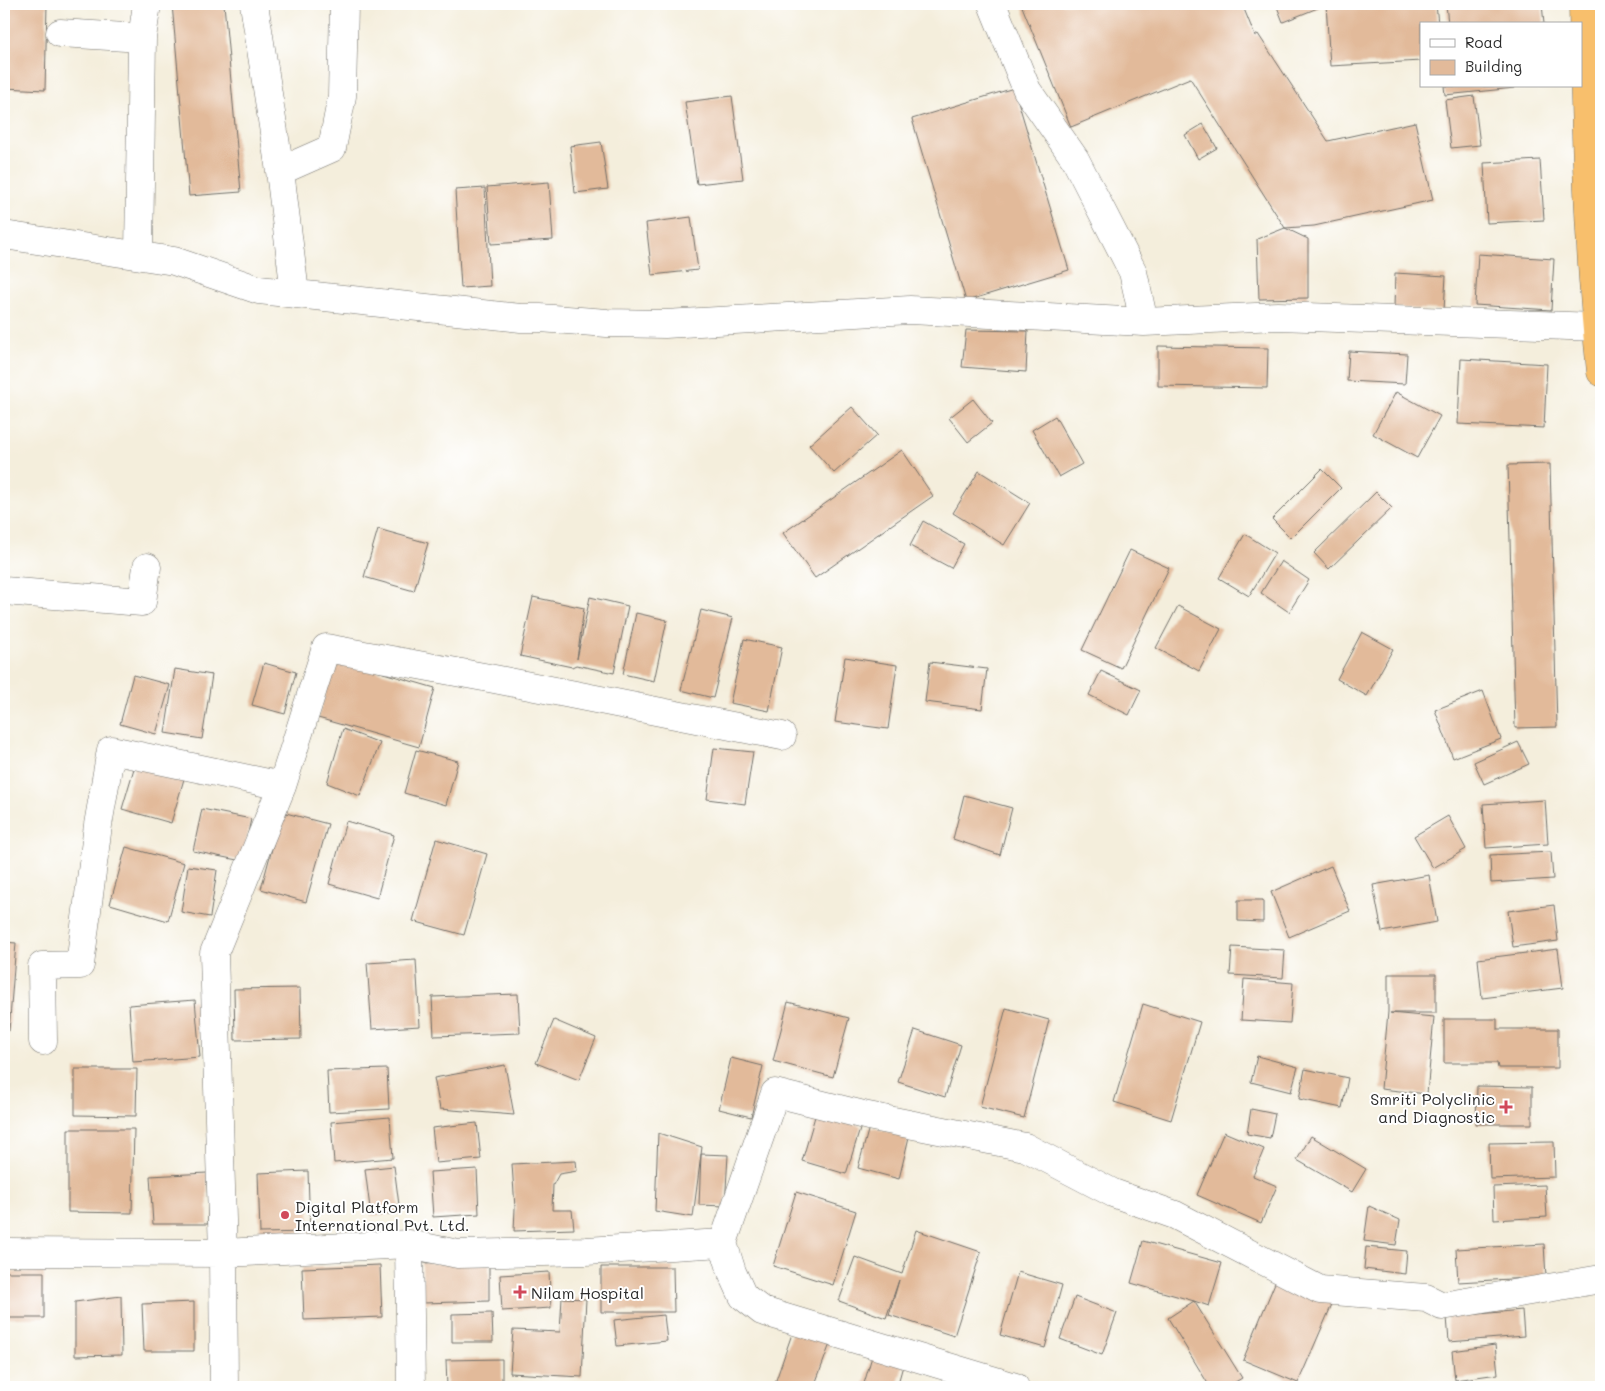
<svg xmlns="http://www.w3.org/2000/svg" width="1605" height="1391" font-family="Mali,sans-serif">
  <rect width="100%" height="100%" fill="#fff"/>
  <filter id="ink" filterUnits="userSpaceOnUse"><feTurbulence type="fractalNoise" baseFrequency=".02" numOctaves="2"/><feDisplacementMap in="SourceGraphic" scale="10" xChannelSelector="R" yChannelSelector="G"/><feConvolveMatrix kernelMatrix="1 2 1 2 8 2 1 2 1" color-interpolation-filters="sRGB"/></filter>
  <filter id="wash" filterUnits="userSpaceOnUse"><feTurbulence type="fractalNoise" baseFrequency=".0096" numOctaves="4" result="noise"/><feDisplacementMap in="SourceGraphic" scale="20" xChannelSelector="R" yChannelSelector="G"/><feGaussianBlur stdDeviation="1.12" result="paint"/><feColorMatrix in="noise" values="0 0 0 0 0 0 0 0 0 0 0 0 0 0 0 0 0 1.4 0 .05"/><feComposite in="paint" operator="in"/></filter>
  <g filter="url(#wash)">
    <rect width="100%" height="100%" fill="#f4eedc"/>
    <g id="blocks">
      <!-- building -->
      <path fill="#e2ba9a" d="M4,4H47L45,90L4,88Z
        M172,4H224L241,192L189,196Z
        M1021,4H1242L1255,36L1258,34L1328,141L1415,122L1433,200L1314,226L1285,228L1308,239V298L1259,299L1257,239L1285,228L1190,78L1071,127Z
        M1276,4H1319L1320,7L1283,22Z
        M1326,4H1436L1438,24H1421V61L1330,66Z
        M1446,4H1542L1544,24H1448Z
        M1444,86H1515V88L1445,95Z
        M1014,88L1069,270L966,301L912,119Z
        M732,96L743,179L697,184L685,102Z
        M1474,96L1480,145L1451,148L1445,100Z
        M1203,124L1217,148L1198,159L1185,135Z
        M601,142L608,189L575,193L570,146Z
        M1540,160L1544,220L1487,223L1484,163Z
        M549,182L553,240L491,244L487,187Z
        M485,188L490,286L461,288L455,190Z
        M691,217L698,270L652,275L646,223Z
        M1478,254L1554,259L1551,310L1475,305Z
        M1395,273L1446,276L1444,310L1394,308Z
        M966,330L1028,331L1026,372L962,367Z
        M1158,346L1268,348L1267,388L1158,386Z
        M1349,351L1407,354L1405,384L1347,381Z
        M1461,359L1547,364L1544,428L1458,424Z
        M1396,392L1440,416L1417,458L1373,434Z
        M973,399L992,423L968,442L949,418Z
        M852,407L877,435L834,473L809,445Z
        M1055,416L1082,464L1059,477L1032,430Z
        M902,450L933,496L815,578L783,533Z
        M1550,464L1557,727L1515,728L1508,465Z
        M1322,469L1341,488L1291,538L1272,519Z
        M979,471L1030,503L1004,545L953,513Z
        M1376,492L1392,508L1329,569L1314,553Z
        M923,521L964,544L951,568L910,546Z
        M378,529L428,543L414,591L364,577Z
        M1245,534L1275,553L1249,596L1219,578Z
        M1130,550L1169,568L1121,668L1082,650Z
        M1281,561L1309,580L1289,612L1261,593Z
        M533,597L584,608L577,659L590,597L628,606L614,673L576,665L572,667L520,656Z
        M1178,606L1221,629L1199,671L1156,648Z
        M701,610L733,618L713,698L681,690Z
        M636,613L667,620L654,681L623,674Z
        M1362,632L1393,649L1367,696L1337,679Z
        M744,639L782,647L769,711L730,703Z
        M845,657L897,665L888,729L835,722Z
        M335,659L435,688L419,747L318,718Z
        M930,662L987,669L982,709L925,702Z
        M264,663L296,672L285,714L252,705Z
        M175,669L212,675L202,739L165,733Z
        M1101,671L1141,690L1129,715L1089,695Z
        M133,675L170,685L156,734L120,724Z
        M1483,691L1501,739L1453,758L1435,710Z
        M343,729L380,743L360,796L327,783Z
        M1518,742L1529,764L1484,784L1474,762Z
        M714,748L753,752L745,804L707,799Z
        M416,750L458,761L446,805L404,793Z
        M135,765L184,779L171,823L122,809Z
        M964,795L1012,808L1000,855L953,839Z
        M1545,800L1548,844L1486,848L1483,804Z
        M202,809L251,819L242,861L193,851Z
        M282,812L328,824L306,902L261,889Z
        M1448,816L1466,849L1433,868L1414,836Z
        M346,821L394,835L377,898L329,884Z
        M436,839L487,854L464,935L413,921Z
        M126,847L184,863L168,921L110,904Z
        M1551,852L1553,879L1491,883L1490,855Z
        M188,866L217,870L210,917L181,912Z
        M1331,866L1350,911L1289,937L1271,892Z
        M1429,875L1437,922L1382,932L1373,885Z
        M1238,900H1263V922L1238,921Z
        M1554,905L1558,941L1513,947L1508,911Z
        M4,942L16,943L9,1031L4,1030Z
        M1232,947L1285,950L1283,978L1230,975Z
        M1558,949L1563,988L1482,998L1478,959Z
        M416,960L420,1026L372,1029L367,963Z
        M1388,974H1436V1013H1390L1434,1017L1427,1094L1381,1089L1388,1012Z
        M1244,979L1293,983L1290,1023L1241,1020Z
        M300,988L301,1039L235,1040L234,989Z
        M518,994L520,1033L434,1036L432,997Z
        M195,1000L200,1057L133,1062L129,1005Z
        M788,1002L849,1018L833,1077L773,1061Z
        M1143,1004L1200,1022L1171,1120L1114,1102Z
        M1006,1008L1049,1020L1024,1118L980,1107Z
        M1444,1019H1497V1029H1558V1068H1498L1497,1063H1444Z
        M554,1020L596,1038L579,1080L536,1063Z
        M915,1030L961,1045L945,1097L898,1082Z
        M1257,1056L1298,1067L1291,1092L1251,1082Z
        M731,1058L763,1066L751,1117L719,1109Z
        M505,1065L514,1115L440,1109L434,1078Z
        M75,1069H137L136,1116L75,1115Z
        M387,1069L389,1109L329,1112L327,1071Z
        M1305,1069L1348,1078L1342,1108L1299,1099Z
        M1477,1086L1532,1087V1124H1476Z
        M1251,1109L1275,1114L1270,1138L1247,1134Z
        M816,1113L861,1126L846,1174L802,1161Z
        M390,1117L393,1158L334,1163L331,1122Z
        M477,1123L481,1159L436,1163L432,1128Z
        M869,1127L909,1137L899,1179L858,1168Z
        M68,1129H134L132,1213L68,1212Z
        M1224,1132L1264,1149L1253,1176L1277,1186L1261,1223L1197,1195Z
        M658,1133L702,1147L693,1217L655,1211Z
        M1311,1136L1366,1169L1352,1192L1297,1160Z
        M1554,1142L1555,1177L1490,1179L1489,1143Z
        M701,1154L728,1155L725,1206L699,1205Z
        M576,1161L577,1171L559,1174L553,1185L552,1210H572L574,1229L514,1231L515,1208L512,1164Z
        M394,1166L400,1213L371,1216L365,1169Z
        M477,1169L479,1214L433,1217L430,1172Z
        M308,1171L310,1232L260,1233L258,1173Z
        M207,1173L208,1224H153L150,1176Z
        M1545,1185L1547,1217L1494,1220L1493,1187Z
        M796,1192L856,1211L833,1285L773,1266Z
        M1369,1206L1400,1220L1396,1245L1364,1241Z
        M916,1230L981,1252L954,1336L889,1315L899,1280L886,1318L839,1301L855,1257L902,1274Z
        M1143,1241L1222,1263L1209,1306L1194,1301L1242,1378L1227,1387H1210L1168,1318L1194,1301L1131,1283Z
        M1544,1244L1546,1277L1458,1282L1456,1249Z
        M1366,1247L1407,1251L1405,1274L1364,1269Z
        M489,1261V1301L423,1303L422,1263Z
        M380,1265L382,1317L304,1320L302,1268Z
        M601,1267H673L674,1312H601Z
        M4,1272H44V1318H4Z
        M549,1272L551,1308L502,1311L500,1275Z
        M1018,1272L1062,1285L1045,1348L1000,1335Z
        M1277,1278L1333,1302L1298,1383L1243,1360Z
        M121,1296L122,1355L75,1356V1302Z
        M1075,1297L1117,1313L1102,1355L1060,1339Z
        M562,1298L586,1299L582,1377L510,1373L513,1330L560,1332Z
        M194,1302V1351H144L142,1304Z
        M1522,1310L1524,1336L1449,1342L1447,1317Z
        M492,1313L493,1342H452V1314Z
        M664,1315L667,1341L617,1346L614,1320Z
        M793,1331L831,1341L814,1387H782L774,1386Z
        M1495,1345L1498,1374L1455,1380L1452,1351Z
        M873,1353L904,1362L897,1387H863Z
        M502,1359V1387H447L446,1360Z
        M147,1385H195V1387H147Z"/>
    </g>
  </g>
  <g filter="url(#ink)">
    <use href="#blocks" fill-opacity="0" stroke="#716f69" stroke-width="1"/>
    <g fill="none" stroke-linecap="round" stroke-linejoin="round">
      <!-- minor casing -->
      <g stroke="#716f69" stroke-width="29">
        <path id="minor" d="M254,4L280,171L295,293
          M992,4L1027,90L1075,159L1133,272L1144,322
          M60,33L142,38L139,255
          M142,38L147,4
          M280,171L332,148L342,96L344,4
          M4,235L174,261L259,290L521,318H540L607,323L665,324L910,310L1144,322L1278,316L1597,327
          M4,591L142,602L147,567
          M43,1041L42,966L80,965L98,825L111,750L282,786
          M723,1243L732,1272L743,1296L762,1311L1015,1387
          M409,1244L411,1387
          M4,1252L223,1253L409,1244L458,1254L586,1251L723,1243L775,1093L868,1116L1025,1147L1113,1193L1175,1215L1320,1290L1426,1298L1442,1306L1601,1279
          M224,1387L223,1253L214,953L282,786L326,648L489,678L782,736"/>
      </g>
      <!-- trunk casing -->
      <g stroke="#716f69" stroke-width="29">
        <path id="trunk" d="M1583,4C1585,126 1588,249 1601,372"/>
      </g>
      <!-- minor -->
      <use href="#minor" stroke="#fff" stroke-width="28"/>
      <!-- trunk -->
      <use href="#trunk" stroke="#f8bf6c" stroke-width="28"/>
    </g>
  </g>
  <!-- markers -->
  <g fill="#d1495b" stroke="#fff" stroke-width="2">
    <path d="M1503.5 1099.5h5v5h5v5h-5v5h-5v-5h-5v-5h5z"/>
    <circle cx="285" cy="1215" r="5"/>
    <path d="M517.5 1284.5h5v5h5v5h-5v5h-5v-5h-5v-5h5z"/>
  </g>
  <g text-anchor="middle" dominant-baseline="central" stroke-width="4" stroke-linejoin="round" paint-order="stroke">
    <!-- poi labels -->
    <g font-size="16" fill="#2b2b2b" stroke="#fff" text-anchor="start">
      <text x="1495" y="1098" text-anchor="end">Smriti Polyclinic<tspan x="1495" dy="18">and Diagnostic</tspan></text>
      <text x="295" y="1206">Digital Platform<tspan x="295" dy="18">International Pvt. Ltd.</tspan></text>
      <text x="531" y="1292">Nilam Hospital</text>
    </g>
  </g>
  <!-- margin -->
  <rect width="1605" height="1391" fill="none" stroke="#fff" stroke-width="20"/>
  <!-- legend -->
  <rect x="1420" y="22" width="162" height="65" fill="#ffffff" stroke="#aaaaaa"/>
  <rect x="1430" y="39" width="25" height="8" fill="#ffffff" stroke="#aaaaaa"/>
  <text x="1465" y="48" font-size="15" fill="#2b2b2b">Road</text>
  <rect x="1430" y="60" width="25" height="15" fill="#e2ba9a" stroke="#aaaaaa"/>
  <text x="1465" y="72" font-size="15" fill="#2b2b2b">Building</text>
</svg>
